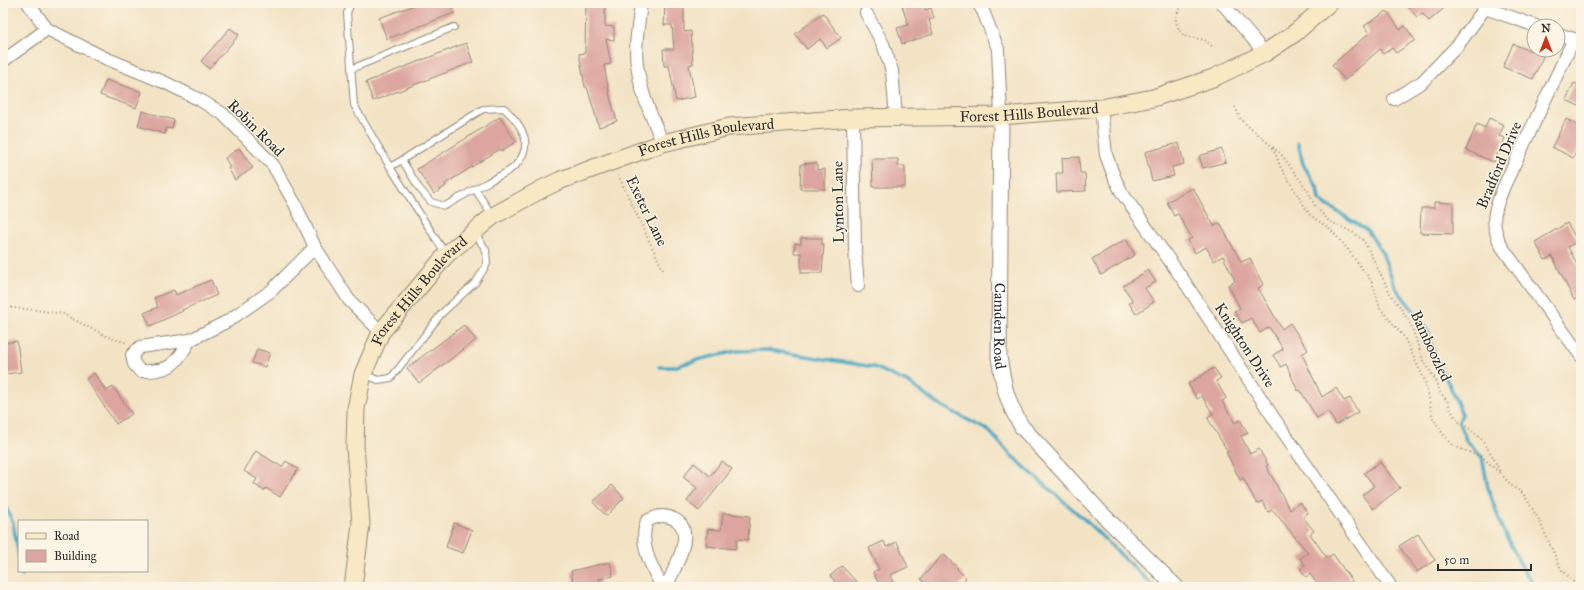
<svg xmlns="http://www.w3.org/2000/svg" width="1584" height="590" font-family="'IM FELL Great Primer',serif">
  <rect width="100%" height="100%" fill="#fcf5e5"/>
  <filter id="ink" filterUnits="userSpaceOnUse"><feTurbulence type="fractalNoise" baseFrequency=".025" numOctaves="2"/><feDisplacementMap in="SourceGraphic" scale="8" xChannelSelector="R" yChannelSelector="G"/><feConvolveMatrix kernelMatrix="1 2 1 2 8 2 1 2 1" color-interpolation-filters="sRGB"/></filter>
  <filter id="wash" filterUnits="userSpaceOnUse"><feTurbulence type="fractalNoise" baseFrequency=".012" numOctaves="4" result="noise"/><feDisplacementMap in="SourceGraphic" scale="16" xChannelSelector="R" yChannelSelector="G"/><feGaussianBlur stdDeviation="0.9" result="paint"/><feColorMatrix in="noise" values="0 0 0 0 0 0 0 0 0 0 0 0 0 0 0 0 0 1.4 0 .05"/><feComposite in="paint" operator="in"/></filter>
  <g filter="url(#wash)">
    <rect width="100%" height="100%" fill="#f3e3c5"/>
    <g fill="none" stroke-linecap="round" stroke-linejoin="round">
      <!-- stream -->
      <path stroke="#43a6c3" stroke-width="3.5" d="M1298,143L1303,164L1317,187L1319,200L1368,231L1382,252L1395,287L1413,310L1429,333L1435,359L1450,386L1462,414L1459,422L1466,440L1482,457L1488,488L1502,528L1524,571L1537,587
        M659,367H673L701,359L737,351L768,350L874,367L909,383L938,404L989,431L1012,456L1085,520L1154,587
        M3,500L13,523L19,556
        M22,571V575"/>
    </g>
    <g id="blocks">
      <!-- building -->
      <path fill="#dca59f" d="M420,3H451L454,13L387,39L379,18Z
        M586,3L605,4V26L614,27V40L606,39L611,64L604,65L610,97L617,121L599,127L587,87H585L579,54L585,53Z
        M665,3H684V32L691,31L693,64L689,65L695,97L676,101L669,66H664L663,49H674L672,25H664Z
        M908,3H923L925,10L931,8L934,18L929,20L933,34L902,44L897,28L908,25L902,5Z
        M1413,3H1450L1429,21L1422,13L1417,17L1408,7Z
        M1387,11L1400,30L1405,26L1415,40L1396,53L1392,48L1383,54L1380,49L1345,80L1332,65L1369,33L1364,26Z
        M823,13L841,38L827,48L820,39L807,49L795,34Z
        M230,28L239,35L209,69L201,61Z
        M466,43L473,62L373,101L366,82Z
        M1513,44L1531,51V50H1546L1533,79L1503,67Z
        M106,80L142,92L136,108L100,95Z
        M1574,83L1581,86V107L1566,100Z
        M142,111L174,120L172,129L166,128L165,134L138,126Z
        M500,117L516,142L501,151L500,149L445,184L446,186L434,194L417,169Z
        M1489,118L1504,125L1499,136L1505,138L1494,162L1466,150L1477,124L1485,128Z
        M1566,119L1581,127V143L1573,158L1552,147Z
        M1179,143L1184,164L1172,167L1174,176L1152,181L1145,152Z
        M239,148L253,168L235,180L228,168L230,167L225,158Z
        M1222,149L1226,162L1203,168L1199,156Z
        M1079,157L1080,173H1085L1086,191L1057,192L1056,173H1063L1062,158Z
        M872,159H898V166H905V187H873Z
        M817,163V170L825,169V189H800L801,164Z
        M1193,188L1214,226L1220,223L1241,262L1250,258L1263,285L1258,288L1282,329L1290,323L1308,350L1302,354L1322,397L1336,388L1344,401L1350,398L1358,412L1336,425L1328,411L1317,418L1300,390L1298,391L1286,364L1281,367L1273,355L1283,349L1269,327L1260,333L1251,318L1242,323L1234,311L1240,308L1228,285L1235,281L1223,256L1214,261L1206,247L1195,253L1188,240L1192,238L1178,214L1174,216L1167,202Z
        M1434,202L1453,203V234L1420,233L1421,208H1434Z
        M1567,223L1578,241L1568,247L1578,266L1581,265V296L1574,300L1552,256L1545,260L1535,242Z
        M801,238H822V244H824L822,273H801V253H794L795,243L801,244Z
        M1126,239L1135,255L1101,275L1092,259Z
        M1148,270L1156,282L1145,288L1154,302L1136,314L1129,303L1133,301L1123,286Z
        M211,280L217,295L182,310L183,311L150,326L144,313L158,307L154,298L174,290L176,295Z
        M464,325L476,340L419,383L407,368Z
        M17,341L21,372L6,374L3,343Z
        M257,349L270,353L265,367L252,363Z
        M1214,368L1221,378L1216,381L1226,398L1222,401L1235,423L1240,420L1248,433L1241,436L1250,454L1259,449L1268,465L1266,466L1290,510L1300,502L1308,513L1303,517L1314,531L1310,534L1327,558L1333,554L1356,587H1319L1310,574L1306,577L1300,569L1305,565L1300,558L1308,553L1273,510L1268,512L1262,501L1257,504L1243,478L1240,480L1226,452H1228L1207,417L1213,414L1202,396L1197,399L1188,384Z
        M94,373L106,391L113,387L132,414L116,424L86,379Z
        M256,451L282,467L286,461L298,469L280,497L266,488L264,491L254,484L257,479L244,471Z
        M722,461L732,469L699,511L687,501L697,488L683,477L694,463L710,476Z
        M1380,462L1400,488L1373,509L1362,495L1374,486L1364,473Z
        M612,485L624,498L606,516L593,502Z
        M723,513L750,516L748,540L737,539L736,549L706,546L708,529L721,530Z
        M454,523L472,530L463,553L446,547Z
        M1418,534L1435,560L1417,572L1399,546Z
        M884,541L886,547L897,542L908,567L890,575L893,582L880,587L873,572L879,569L869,548Z
        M943,554L958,568L957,569L966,578L958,587H930L921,579Z
        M610,562L613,576L599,579L601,587H574L571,571Z
        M842,566L861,587H829L835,581L830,576Z"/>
    </g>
  </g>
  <g filter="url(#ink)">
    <use href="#blocks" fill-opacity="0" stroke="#8f8778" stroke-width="1"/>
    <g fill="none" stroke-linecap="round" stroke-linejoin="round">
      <!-- service casing -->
      <g stroke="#8f8778" stroke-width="8">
        <path id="service" d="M351,3L347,13L354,105L390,167L445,253
          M351,69L454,27
          M390,167L402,160L483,109L504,108C523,126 535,145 515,166C508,173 496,177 488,182C473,190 459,198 445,206L431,202L419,188L402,160
          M475,189L492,215
          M364,374L378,380L391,378L442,313L476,282L487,264L486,250L474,232"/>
      </g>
      <!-- minor casing -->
      <g stroke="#8f8778" stroke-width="14">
        <path id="minor" d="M28,3L47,29L105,58L166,83L200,100L223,114L273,165L295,204L315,247L349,300L381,332
          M641,3C639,22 634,46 637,64C640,92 652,118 663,143
          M978,3L983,11L998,49L1001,116
          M1222,3L1265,53
          M1480,4L1485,8L1536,26
          M866,13L883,44L892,71L896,117
          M1558,34L1580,41
          M1574,39L1504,186C1494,211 1489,222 1502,247L1581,356
          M3,61L47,29
          M1394,99L1422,82L1458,45L1485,8
          M1101,108L1106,155L1115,179L1122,193L1184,281L1275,420L1391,587
          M853,118L855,250L858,286
          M190,340C175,365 171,372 140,371L134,364L132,355L140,347L190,340L228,321L271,291L315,247
          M662,587C652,567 638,544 647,521C657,516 664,514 674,519C698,530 673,571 666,587"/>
      </g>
      <!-- tertiary casing -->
      <g stroke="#8f8778" stroke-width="17">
        <g id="tertiary">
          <path id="s1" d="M1001,116L999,357C1004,387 1006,401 1022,427L1103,515L1176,587"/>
        </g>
      </g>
      <!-- secondary casing -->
      <g stroke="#8f8778" stroke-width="19">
        <g id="secondary">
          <path id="s2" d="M353,587L361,524L355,446L356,409L363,374L381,332L446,255L493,216L542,189L561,180L663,143L729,127L853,118L1001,116L1101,108L1153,98L1213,78L1265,53L1295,33L1329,3"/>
        </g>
      </g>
      <!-- path -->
      <path stroke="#8f8778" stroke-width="2" stroke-dasharray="1 3" stroke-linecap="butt" d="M1186,3C1173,14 1173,23 1184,36L1205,40L1213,47
        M1191,3H1207
        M1235,107L1241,120L1281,154L1308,191L1315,206L1329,221L1354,233L1364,241L1391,295L1400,307L1411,325L1424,363L1433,375L1440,392L1448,402L1451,411L1459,422L1473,431L1481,439L1492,455L1501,474L1513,487L1523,493L1539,520L1561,569L1579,587
        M1273,148L1281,168L1310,215L1329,228L1346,247L1372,282L1380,308L1404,337L1425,381L1433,418L1443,434L1453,446L1482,457L1500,473
        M618,175L663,270
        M3,307L35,310L63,314L108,337L128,343"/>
      <!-- service -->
      <use href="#service" stroke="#fff" stroke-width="6"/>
      <!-- minor -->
      <use href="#minor" stroke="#fff" stroke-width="12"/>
      <!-- tertiary -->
      <use href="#tertiary" stroke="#fff" stroke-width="15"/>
      <!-- secondary -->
      <use href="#secondary" stroke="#f8e8c3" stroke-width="17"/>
    </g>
  </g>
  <g text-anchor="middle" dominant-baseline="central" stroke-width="3" stroke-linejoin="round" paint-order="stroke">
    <!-- street labels -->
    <g font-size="15" fill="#2b2b2b" stroke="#fcf5e5">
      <text stroke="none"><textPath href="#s2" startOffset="976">Forest Hills Boulevard</textPath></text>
      <text transform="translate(256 128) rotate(45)">Robin Road</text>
      <text stroke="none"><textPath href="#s2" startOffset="651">Forest Hills Boulevard</textPath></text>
      <text transform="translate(1499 165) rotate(-67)">Bradford Drive</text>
      <text transform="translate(838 202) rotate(-91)">Lynton Lane</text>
      <text transform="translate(647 211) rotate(64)">Exeter Lane</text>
      <text stroke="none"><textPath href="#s2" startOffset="316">Forest Hills Boulevard</textPath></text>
      <text stroke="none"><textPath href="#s1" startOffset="210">Camden Road</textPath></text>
      <text transform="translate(1245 345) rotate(57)">Knighton Drive</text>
      <text transform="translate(1431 346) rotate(65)">Bamboozled</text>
    </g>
  </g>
  <!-- margin -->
  <rect width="1584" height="590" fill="none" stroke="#fcf5e5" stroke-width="16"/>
  <!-- legend -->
  <rect x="18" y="520" width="130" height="52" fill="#fcf5e5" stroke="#a8a49b"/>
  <rect x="26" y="533" width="20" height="6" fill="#f8e8c3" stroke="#a8a49b"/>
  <text x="54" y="540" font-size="12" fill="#2b2b2b">Road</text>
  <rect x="26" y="550" width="20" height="12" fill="#dca59f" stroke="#a8a49b"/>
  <text x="54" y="560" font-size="12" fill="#2b2b2b">Building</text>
  <!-- north arrow -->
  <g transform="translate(1546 38)"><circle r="19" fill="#fcf5e5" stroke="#a8a49b"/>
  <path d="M0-3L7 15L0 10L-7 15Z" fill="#c8321e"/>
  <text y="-6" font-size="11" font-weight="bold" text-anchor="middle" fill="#2b2b2b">N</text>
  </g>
  <!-- scale -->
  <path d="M1438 564v6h93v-6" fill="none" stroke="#2b2b2b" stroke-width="2"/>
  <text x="1444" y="564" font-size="12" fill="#2b2b2b" stroke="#fcf5e5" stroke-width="3" paint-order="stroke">50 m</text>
</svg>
